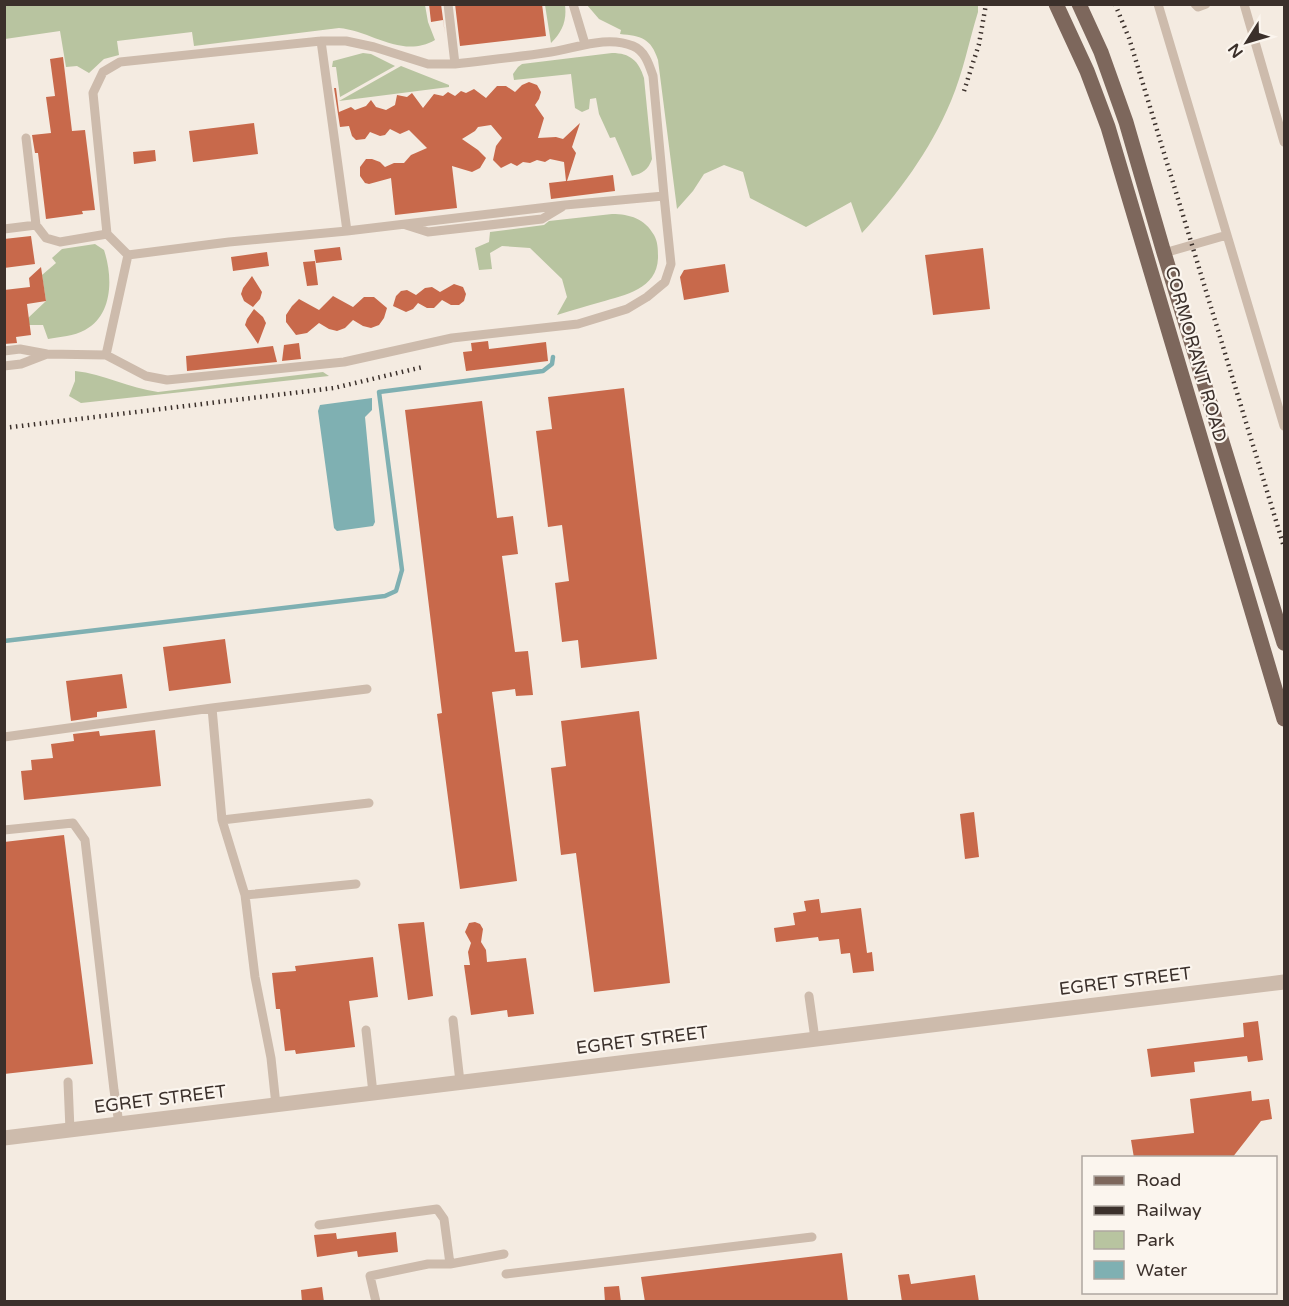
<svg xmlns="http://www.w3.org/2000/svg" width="1289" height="1306" font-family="'Varela Round',sans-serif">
  <rect width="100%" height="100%" fill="#f4ebe1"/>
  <!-- green -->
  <path fill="#b8c4a0" d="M4,5H425L428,22L435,40C402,59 372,31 339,28L194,46L192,32L117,41L119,55L104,59L89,73L77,66L66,67L60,31L5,39Z
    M545,5H565C567,21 562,32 551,43Z
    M587,5L978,4V12C969,41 963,73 951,101C930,151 898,194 862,233L851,202L806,227L750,198L743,172L724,165L704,174L693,191L677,209L658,60C651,38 641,36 620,34L621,30L599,19Z
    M363,53L371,54L395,66L340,97L336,67H332L333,61Z
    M612,53C630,53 639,61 644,78L652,159C648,170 643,173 632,176L615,137L610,138L599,114L596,98L590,99L589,109L582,112L575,108L571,74L514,80L513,74L518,67L522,64Z
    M401,66L449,85V87L339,101Z
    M612,214C630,214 645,219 654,235C658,242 658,250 658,258C657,289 625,295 601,302C587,306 572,310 557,315L567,297L562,279L530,248L502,246L490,253L492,269L479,270L475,248L489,242L490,232L544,225L549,221Z
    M95,244L104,250C113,277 113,315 85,330C74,336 60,337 48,339L43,325H28L27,319L46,301L42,275L56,263L52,258L62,249Z
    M75,371C104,374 129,388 158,392L323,372L329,376L81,403L69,396L75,381Z"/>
  <!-- water -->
  <path fill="#7fb0b2" d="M372,398V410L365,417L375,522L373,526L337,531L334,528L318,411L320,405Z"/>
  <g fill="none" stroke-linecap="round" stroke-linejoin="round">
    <!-- stream -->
    <path stroke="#7fb0b2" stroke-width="4.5" d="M4,641L385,596L396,591L402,570L379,392L543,371L552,364L553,357"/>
  </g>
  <!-- building -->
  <path fill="#c8694b" d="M429,4H441L445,34L443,20L431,22Z
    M455,4H542L546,36L460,46Z
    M63,57L72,131L85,130L95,210L82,211L83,214L46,219L38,153H35L32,135L51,133L46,97L55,96L50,59Z
    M529,82L537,85L541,92L539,99L535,105L544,118L538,138L556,137L563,139L580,123L572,147L576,153L567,181L613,175L615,191L551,199L549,183L566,181L564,162L550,159L545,162L537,160L530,163L523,162L517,166L511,163L501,168L493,160L496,146L502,138L491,125L478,127L475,131L462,139L478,150L486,158L480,168L472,172L452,166L457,208L395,215L391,178L369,184L365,183L360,176V167L366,159H372L380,162L385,167L394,163H404L411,155L427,148L409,130L400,134L390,129L385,135L380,136L370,132L365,139L356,140L352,136L349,126L340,127L334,88H336L339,112L351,107L355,110L366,106L371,100L376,107L386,110L395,105L397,95L407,97L412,93L423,108L434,94L443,96L448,92L455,96L461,91L466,93L474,89L486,98L497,86H506L515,92L522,85Z
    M254,123L258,154L193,162L189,131Z
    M155,150L156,161L134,164L133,152Z
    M31,236L35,264L4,268V239Z
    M340,247L342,260L316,263L314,250Z
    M983,248L990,309L933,315L925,255Z
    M267,252L269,266L233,271L231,257Z
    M315,261L318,285L307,286L303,262Z
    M725,264L729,292L684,300L680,277L684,270Z
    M41,267L46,301L27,304L31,335L16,337L17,343L4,344V290L30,287L29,278Z
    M252,276L262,292L260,299L253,307L244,301L241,294L243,288Z
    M454,284L463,287L466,294L464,301L459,305H451L442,300L434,308H427L418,303L413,309L406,312L393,306L396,296L401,291L407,290L416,295L425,288L432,287L440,292Z
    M333,296L353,307L364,297H374L387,308L384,318L379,325L371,328L363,326L353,320L345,328L337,331L329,329L319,323L307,333L296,335L286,322V315L292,306L299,299L319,310Z
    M254,309L263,317L266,323L258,344L245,325L247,319Z
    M488,341L489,349L546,342L548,361L466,371L463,352L472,351L471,343Z
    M299,343L301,359L282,361L284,345Z
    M273,346L277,362L187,371L186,356Z
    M624,388L657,659L581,668L578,640L562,642L555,583L569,581L562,525L548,527L536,431L552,429L548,397Z
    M482,401L497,518L513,516L518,554L502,556L515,652L528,651L533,695L516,696L515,689L492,692L517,881L460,889L437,714L442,713L405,410Z
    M225,639L231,683L169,691L163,647Z
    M122,674L127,708L97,712V717L71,721L66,681Z
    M639,711L670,983L594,992L576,853L561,855L551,768L566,766L561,721Z
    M155,730L161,786L24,800L21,771L32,770L31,760L53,758L51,744L74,741L73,734L99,731L100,736Z
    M974,812L979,857L965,859L960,814Z
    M64,835L93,1064L4,1074V842Z
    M819,899L821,913L861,908L867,953L872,952L874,971L853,973L850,953L841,954L839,939L819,941L818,937L776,942L774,928L795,925L793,913L806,911L804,901Z
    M424,922L433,996L408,1000L398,924Z
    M475,922L480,924L483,929L481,942L486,950L487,962L526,958L534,1014L508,1017L507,1010L471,1015L464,965H470L468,952L471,943L465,932L469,923Z
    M373,957L378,997L349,1001L355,1047L296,1054L295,1050L285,1051L280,1009H276L272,973L296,971L295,966Z
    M1258,1021L1263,1060L1248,1062L1247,1056L1194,1062L1195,1072L1151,1077L1147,1049L1244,1037L1243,1023Z
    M1251,1091L1252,1101L1269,1099L1272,1119L1261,1121L1232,1158H1134L1131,1140L1194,1133L1190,1099Z
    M396,1232L398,1252L358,1257L357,1251L317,1257L314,1235L336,1233L337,1239Z
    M842,1253L848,1302H645L641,1277Z
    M909,1274L911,1284L975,1275L979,1302H902L898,1275Z
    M619,1286L621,1302H605L604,1287Z
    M322,1287L324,1302H302L301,1290Z"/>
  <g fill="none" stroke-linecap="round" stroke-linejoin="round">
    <!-- lane -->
    <path stroke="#cdbbac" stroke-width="9" d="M573,4L585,44
      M1158,4L1284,426
      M1195,4L1198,7L1206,4
      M1244,4L1284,142
      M321,41L347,231
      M455,64C487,60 519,57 551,52C577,48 607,35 633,46C645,51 649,64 653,76L664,196
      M26,138L36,225L46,238L60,242L107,234L128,255
      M406,225L428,232L542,219L562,207
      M4,229L36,225
      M107,234L93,93L103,72L120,62L321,41H346L374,47L428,64H455L448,4
      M1164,253L1227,235
      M4,351L20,349L47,354L106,355L146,376L167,380L344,362L452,338L578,324L627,309L647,297L665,282L671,264L664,196L565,205L347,231L229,242L128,255L106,355
      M4,366L21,364L47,354
      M212,708L222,820
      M4,737L212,708L367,689
      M4,830L73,823L85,840L114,1090L119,1124
      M245,895L356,884
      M809,996L815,1039
      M453,1020L460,1082
      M366,1030L373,1093
      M68,1082L70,1130
      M276,1105L271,1058L255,977L245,895L222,820L369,803
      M319,1225L437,1209L444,1219L450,1264
      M506,1274L812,1237
      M376,1302L370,1276L428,1264H450L504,1254"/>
    <!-- street -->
    <path stroke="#cdbbac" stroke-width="15" d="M4,1138L1284,982"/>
    <!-- primary -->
    <path stroke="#7d675c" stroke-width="15" d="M1056,4L1087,71L1108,127L1284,719
      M1079,4L1101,52L1126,122L1164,253L1284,643"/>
    <!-- rail -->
    <path stroke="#3b302b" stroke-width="4.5" stroke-dasharray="1.5 4.5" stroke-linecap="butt" d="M1115,4L1129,38L1284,547
      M964,91L979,44L986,4
      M4,428L334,388L423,367"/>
  </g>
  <g text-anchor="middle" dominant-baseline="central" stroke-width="4.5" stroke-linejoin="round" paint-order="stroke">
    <!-- street labels -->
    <g font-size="18" fill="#3b302b" stroke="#fbf5ee">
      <text transform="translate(1196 354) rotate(74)">CORMORANT ROAD</text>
      <text transform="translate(1125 981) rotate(-7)">EGRET STREET</text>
      <text transform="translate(642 1040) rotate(-7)">EGRET STREET</text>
      <text transform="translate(160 1099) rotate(-7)">EGRET STREET</text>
    </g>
  </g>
  <!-- border -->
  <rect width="1289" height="1306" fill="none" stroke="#3b302b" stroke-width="12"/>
  <!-- legend -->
  <rect x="1082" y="1156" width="195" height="138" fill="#fbf5ee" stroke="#aea6a0" stroke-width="1.5"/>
  <rect x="1094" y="1176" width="30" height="9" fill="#7d675c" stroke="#aea6a0" stroke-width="1.5"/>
  <text x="1136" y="1186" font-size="18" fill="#3b302b">Road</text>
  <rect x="1094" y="1206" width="30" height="9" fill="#3b302b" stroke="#aea6a0" stroke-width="1.5"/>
  <text x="1136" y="1216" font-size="18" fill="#3b302b">Railway</text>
  <rect x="1094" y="1231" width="30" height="18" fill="#b8c4a0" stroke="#aea6a0" stroke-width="1.5"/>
  <text x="1136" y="1246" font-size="18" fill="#3b302b">Park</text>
  <rect x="1094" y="1261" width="30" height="18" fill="#7fb0b2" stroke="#aea6a0" stroke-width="1.5"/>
  <text x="1136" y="1276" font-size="18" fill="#3b302b">Water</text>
  <!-- north arrow -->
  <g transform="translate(1247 42) rotate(233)" stroke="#fbf5ee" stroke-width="4.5" paint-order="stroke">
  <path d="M0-4.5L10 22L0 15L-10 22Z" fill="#3b302b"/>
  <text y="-9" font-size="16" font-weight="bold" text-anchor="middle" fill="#3b302b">N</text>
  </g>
</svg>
